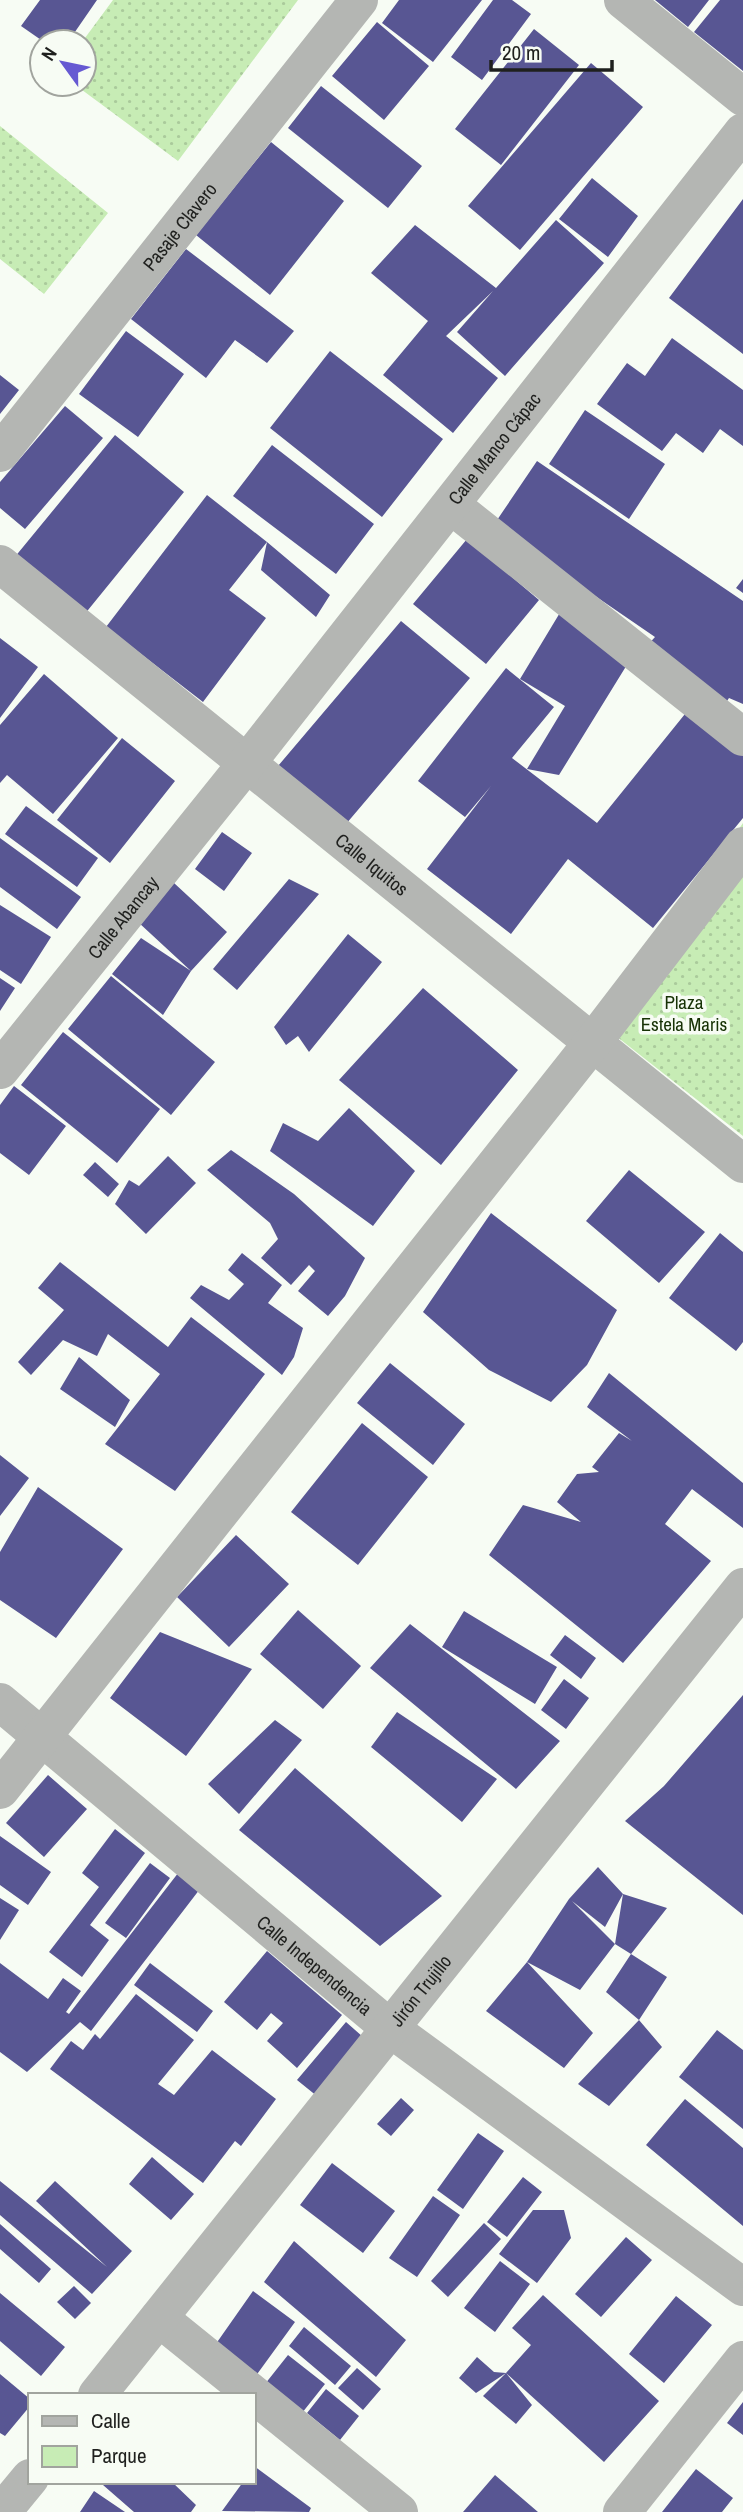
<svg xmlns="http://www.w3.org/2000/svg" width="743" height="2512" font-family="'Archivo Narrow',sans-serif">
  <defs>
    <pattern id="green-dots" width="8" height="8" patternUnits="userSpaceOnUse" patternTransform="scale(1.75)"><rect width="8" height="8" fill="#c7ecb5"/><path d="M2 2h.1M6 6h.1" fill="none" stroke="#aaca9b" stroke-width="1.8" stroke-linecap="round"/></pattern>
  </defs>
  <rect width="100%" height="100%" fill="#f7fcf4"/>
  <!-- green -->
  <path fill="url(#green-dots)" d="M113,0H298L178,161L74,84H84L82,42Z
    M0,126L108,213L44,294L0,259Z
    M743,823V1136L602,1025Z"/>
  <!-- building -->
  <path fill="#585693" d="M40,0H97L68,42H44L21,26Z
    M399,0H482L433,62L382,23Z
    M493,0H512L531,14L482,80L451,57Z
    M655,0H709L688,27Z
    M720,0H743V71L694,32Z
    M377,22L429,66L384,120L332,76Z
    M534,29L579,65L501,165L455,129Z
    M591,63L643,107L520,250L468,206Z
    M321,86L422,166L388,208L288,128Z
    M271,142L344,201L270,295L196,235Z
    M592,178L638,216L608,257L559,219Z
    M743,199V354L669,298Z
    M556,220L604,263L505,376L457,332L493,291L446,336L498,378L453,433L383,375L428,321L371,273L415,225L496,288Z
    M186,249L294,331L267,363L235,340L206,378L131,319Z
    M126,331L184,374L138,437L79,394Z
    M672,338L743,390V446L720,429L703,453L676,433L662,451L597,404L627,363L645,376Z
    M330,351L443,439L382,517L270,428Z
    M0,375L19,390L0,414Z
    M65,406L103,438L25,529L0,508V482Z
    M585,410L665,464L629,519L549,464Z
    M115,435L184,492L84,615L14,558Z
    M272,445L374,524L336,574L233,496Z
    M537,461L743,601V704L729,698L727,701L645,648L655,637L493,526Z
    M207,495L267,542L229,590L266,618L203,702L106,627Z
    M467,539L539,600L486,664L413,604Z
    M267,542L330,595L316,617L261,570Z
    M743,579V593L736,588Z
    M561,611L633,655L559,775L527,769L565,706L520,679Z
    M401,621L470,678L346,824L278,766Z
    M0,638L38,667L0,718Z
    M506,668L554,707L512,758L597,823L689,709L743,751V818L653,928L568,859L511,934L427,869L491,786L465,817L418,781Z
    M44,674L118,738L53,814L7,775L0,783V725Z
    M122,738L175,781L110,863L57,820Z
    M26,806L98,858L77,887L5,834Z
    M222,832L252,853L224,891L195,869Z
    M0,838L81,897L57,929L0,887Z
    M289,879L319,894L237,990L213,969Z
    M174,883L227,932L191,971L138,922Z
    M0,905L51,937L21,984L0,970Z
    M348,934L382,962L309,1052L298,1036L286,1045L274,1027Z
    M141,938L191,971L163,1015L112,974Z
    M111,976L215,1062L171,1115L68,1029Z
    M0,978L15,988L0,1011Z
    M423,988L518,1070L441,1165L339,1080Z
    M63,1032L160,1109L117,1163L21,1085Z
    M14,1086L66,1126L29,1175L0,1153V1105Z
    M349,1108L415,1171L373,1226L270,1151L283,1123L318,1141Z
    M231,1150L294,1194L365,1258L345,1296L328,1316L298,1291L315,1271L309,1265L291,1285L261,1258L278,1239L270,1223L207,1170Z
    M168,1156L196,1183L146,1234L115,1204L129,1180L139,1186Z
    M95,1162L119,1184L108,1197L83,1175Z
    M629,1170L705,1232L659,1283L586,1221Z
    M491,1213L617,1310L587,1365L551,1402L489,1370L423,1312Z
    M720,1233L743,1252V1342L736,1351L669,1298Z
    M242,1253L282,1285L268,1303L303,1328L294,1357L282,1375L190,1298L201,1285L229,1300L244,1284L228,1270Z
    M60,1262L168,1347L191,1317L265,1374L175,1491L105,1444L160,1374L108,1334L97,1356L63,1340L31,1375L18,1362L64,1310L38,1288Z
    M79,1357L130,1400L115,1427L60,1389Z
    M390,1363L465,1424L433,1465L357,1403Z
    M609,1373L743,1483V1528L692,1489L665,1524L711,1561L623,1663L489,1555L523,1505L581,1522L557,1502L577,1474L599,1472L592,1467L619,1433L632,1441L587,1407Z
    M362,1423L428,1477L358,1565L291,1512Z
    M0,1455L29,1478L0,1516Z
    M38,1487L123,1549L56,1638L0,1600V1552Z
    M236,1535L289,1584L229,1647L177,1597Z
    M298,1610L361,1666L323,1709L260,1654Z
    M464,1611L557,1667L535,1704L442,1647Z
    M410,1624L560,1741L516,1789L370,1668Z
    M160,1632L252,1669L186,1756L110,1698Z
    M565,1635L596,1658L581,1679L550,1655Z
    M564,1679L589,1698L566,1729L541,1710Z
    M743,1695V1915L625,1821L664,1786Z
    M397,1712L497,1779L462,1822L371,1747Z
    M275,1720L302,1740L239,1814L208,1784Z
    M295,1768L442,1896L380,1946L239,1830Z
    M48,1775L87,1809L44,1857L6,1823Z
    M115,1829L145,1853L90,1925L109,1940L82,1977L49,1952L99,1887L82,1873Z
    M0,1836L51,1872L28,1905L0,1885Z
    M150,1863L170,1878L126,1938L105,1923Z
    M598,1867L623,1894L667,1908L631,1954L615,1944L623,1894L605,1927L572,1901L615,1944L580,1990L527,1962L569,1899Z
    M182,1868L203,1885L91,2031L80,2022L27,2072L0,2052V1963L48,1999L63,1978L81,1991L66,2012L69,2014Z
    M0,1898L19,1910L0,1940Z
    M267,1951L342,2015L297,2068L267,2041L283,2023L271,2013L257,2030L224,2002Z
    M631,1954L667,1977L639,2020L606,1992Z
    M527,1962L593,2033L564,2068L486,2011Z
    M150,1963L213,2011L197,2032L134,1985Z
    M136,1994L194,2040L158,2084L174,2095L212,2050L276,2099L241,2146L235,2141L203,2183L50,2069L71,2041L83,2050L95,2034L100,2039Z
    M639,2020L662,2047L609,2106L578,2084Z
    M346,2022L371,2044L323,2101L297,2080Z
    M717,2030L743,2050V2129L679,2077Z
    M401,2098L414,2110L391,2136L377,2124Z
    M685,2099L743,2148V2226L646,2145Z
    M478,2133L504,2151L463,2209L437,2190Z
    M152,2157L194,2194L171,2220L129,2184Z
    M332,2163L395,2211L363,2253L300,2205Z
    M523,2177L542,2192L507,2237L487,2222Z
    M0,2181L107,2267L36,2201L55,2181L132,2251L92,2294L0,2215Z
    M433,2196L460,2215L417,2277L389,2258Z
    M533,2210H564L571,2238L537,2283L499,2254Z
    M484,2223L501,2239L448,2297L431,2281Z
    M0,2224L51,2269L39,2283L0,2249Z
    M626,2237L652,2260L601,2317L575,2294Z
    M294,2241L406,2340L376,2377L264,2282Z
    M500,2261L530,2284L495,2332L464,2308Z
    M74,2286L91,2303L75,2319L57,2302Z
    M253,2291L295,2322L255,2377L213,2348Z
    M0,2293L65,2347L41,2376L0,2341Z
    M543,2295L659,2401L604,2462L506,2373L531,2345L512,2328Z
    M676,2296L712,2325L664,2383L629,2354Z
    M304,2327L351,2366L335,2385L289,2346Z
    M288,2355L325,2384L302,2413L265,2384Z
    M477,2357L494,2372L506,2373L532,2405L516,2424L483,2396L506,2373L476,2393L459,2378Z
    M357,2368L381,2389L363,2410L338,2388Z
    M0,2374L30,2399V2406L5,2436L0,2433Z
    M326,2389L359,2416L340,2440L307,2413Z
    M743,2402V2435L727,2423Z
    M254,2466L311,2508L309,2512L222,2511L243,2482H254Z
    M696,2469L733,2498L722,2512H662Z
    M495,2475L538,2512H463Z
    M106,2482H172L196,2505L191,2512H134L103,2485Z
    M94,2491L125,2512H80Z"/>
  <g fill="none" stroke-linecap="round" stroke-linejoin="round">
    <!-- minor -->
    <g stroke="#b4b6b3" stroke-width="38">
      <path d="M623,0L743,97"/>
      <path id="s1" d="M0,453L359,0"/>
      <path d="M451,505L743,737"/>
      <path id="s2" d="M0,564L743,1164"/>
      <path id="s3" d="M0,1070L247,763L743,132"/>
      <path id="s4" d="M0,1702L391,2029L743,2287"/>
      <path d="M0,1790L593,1042L743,846"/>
      <path d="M159,2318L399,2512"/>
      <path id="s5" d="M97,2395L743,1587"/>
      <path d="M2,2512L30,2478"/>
      <path d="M622,2512L743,2360"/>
    </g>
  </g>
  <g text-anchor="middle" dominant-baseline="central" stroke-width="7" stroke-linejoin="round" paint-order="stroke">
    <!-- street labels -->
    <g font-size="19" fill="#1f201e" stroke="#f7fcf4">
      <text stroke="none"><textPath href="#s1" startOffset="289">Pasaje Clavero</textPath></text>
      <text stroke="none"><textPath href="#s3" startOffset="794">Calle Manco Cápac</textPath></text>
      <text stroke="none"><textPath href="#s2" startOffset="478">Calle Iquitos</textPath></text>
      <text stroke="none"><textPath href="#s3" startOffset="196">Calle Abancay</textPath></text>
      <text stroke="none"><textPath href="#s4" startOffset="410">Calle Independencia</textPath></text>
      <text stroke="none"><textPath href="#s5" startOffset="518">Jirón Trujillo</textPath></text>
    </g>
    <!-- park labels -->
    <g font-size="19" fill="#173205" stroke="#f7fcf4">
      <text x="684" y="1002">Plaza<tspan x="684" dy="22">Estela Maris</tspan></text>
    </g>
  </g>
  <!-- legend -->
  <rect x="28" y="2393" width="228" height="91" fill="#f7fcf4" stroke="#a1a49e" stroke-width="2"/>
  <rect x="42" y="2416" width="35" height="10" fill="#b4b6b3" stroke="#a1a49e" stroke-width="2"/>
  <text x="91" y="2428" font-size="21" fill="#1f201e">Calle</text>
  <rect x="42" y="2446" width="35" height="21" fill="#c7ecb5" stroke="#a1a49e" stroke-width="2"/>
  <text x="91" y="2463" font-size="21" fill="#1f201e">Parque</text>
  <!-- north arrow -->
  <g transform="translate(63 63) rotate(303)"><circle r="33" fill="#f7fcf4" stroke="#a1a49e" stroke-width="2"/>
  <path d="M0-5L12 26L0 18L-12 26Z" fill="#6659d2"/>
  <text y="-10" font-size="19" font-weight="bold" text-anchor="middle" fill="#1f201e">N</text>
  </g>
  <!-- scale -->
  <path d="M491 60v10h121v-10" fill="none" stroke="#1f201e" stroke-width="3.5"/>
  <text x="502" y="60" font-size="21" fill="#1f201e" stroke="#f7fcf4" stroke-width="5" paint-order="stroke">20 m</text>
</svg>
